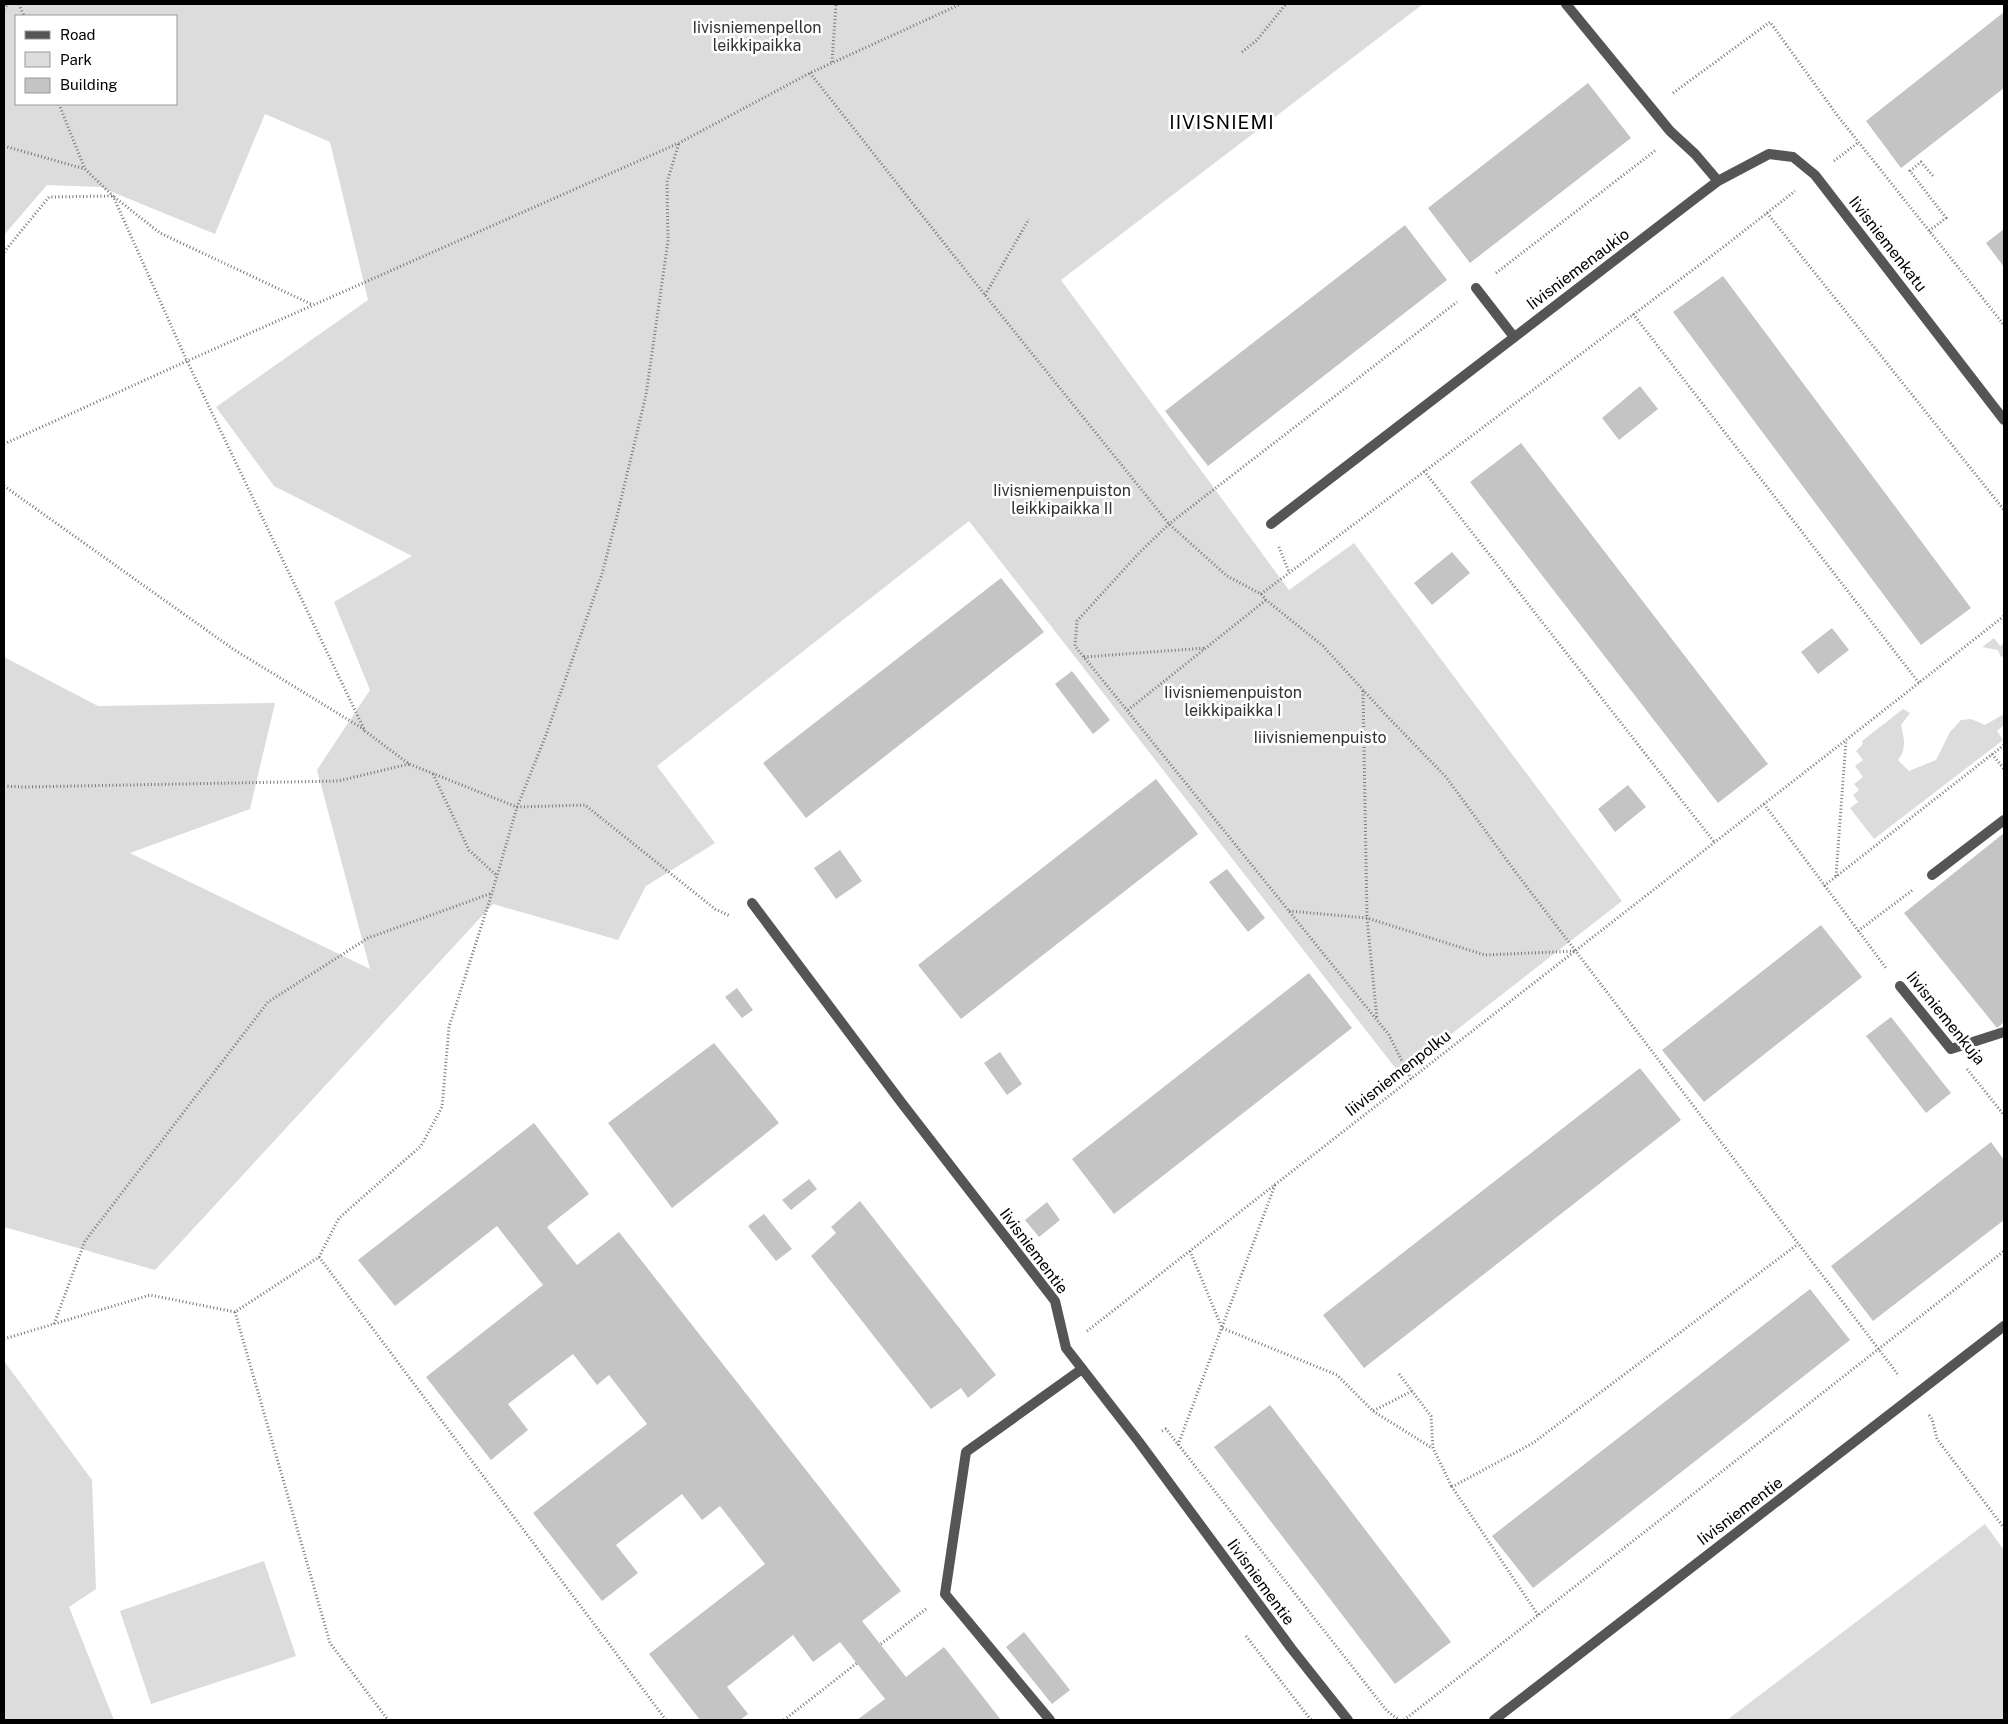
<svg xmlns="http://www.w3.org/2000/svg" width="2008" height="1724" font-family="'Public Sans',sans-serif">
  <rect width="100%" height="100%" fill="#fff"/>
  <!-- green -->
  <path fill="#dcdcdc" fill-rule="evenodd" d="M4,4H1423L1061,280L1289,590L1354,543L1622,901L1400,1074L969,521L657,766L715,843L646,886L618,940L493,904L155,1270L4,1227V657L98,706L275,703L250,809L130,853L370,969L317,770L370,690L334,602L412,556L274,486L216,407L368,300L330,142L265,114L215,234L100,187L47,185L4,235ZM16,16H176V104H16Z
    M1994,638L2000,646L2004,643V656L2001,657L1998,650L1982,647Z
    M1903,709L1910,713L1901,725C1904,739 1907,748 1898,760L1909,771L1936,760L1950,732L1961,720L1971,719L1985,725L2004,714V725L1997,731L2003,740L1874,839L1850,808L1858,802L1853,795L1859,790L1854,784L1863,777L1855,766L1863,760L1856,751L1863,744L1862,741Z
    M4,1361L92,1480L96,1589L69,1607L114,1720H4Z
    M1985,1524L2004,1550V1720H1727Z
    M264,1561L296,1656L151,1704L120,1611Z"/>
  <!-- building -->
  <path fill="#c4c4c4" d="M2004,12V88L1901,168L1866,121Z
    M1588,83L1631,138L1470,263L1428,208Z
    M1405,225L1447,280L1208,466L1165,411Z
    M2004,229V267L1986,243Z
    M1723,276L1971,608L1921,645L1673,312Z
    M1640,386L1658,409L1619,440L1602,418Z
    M1521,443L1768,764L1718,803L1470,482Z
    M1452,552L1470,573L1432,605L1414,583Z
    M1001,578L1044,632L806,818L763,763Z
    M1832,628L1849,650L1818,674L1801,652Z
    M1072,671L1110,720L1093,734L1055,684Z
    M1156,779L1198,834L961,1019L918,965Z
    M1628,785L1646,807L1615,832L1598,809Z
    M2004,833V1022L1997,1028L1904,913Z
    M840,850L862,881L836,899L814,868Z
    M1227,869L1265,918L1248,932L1209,882Z
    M1821,925L1862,977L1704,1102L1662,1050Z
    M1309,973L1352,1028L1114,1214L1072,1159Z
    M737,988L753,1010L742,1018L725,997Z
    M1891,1017L1951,1093L1926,1113L1866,1036Z
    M714,1043L779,1123L672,1208L608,1123Z
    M1000,1052L1022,1084L1007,1095L984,1063Z
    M1640,1068L1681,1120L1364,1368L1323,1315Z
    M534,1123L589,1194L547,1227L577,1265L619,1232L901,1591L862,1621L906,1677L944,1647L1001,1720H857L885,1699L840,1642L813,1662L793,1635L727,1687L748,1714L740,1720H700L649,1654L765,1564L720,1506L702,1520L682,1494L616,1545L638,1573L602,1601L533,1513L647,1424L609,1375L597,1385L573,1354L508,1404L528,1430L491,1460L426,1377L543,1285L497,1226L395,1306L358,1260Z
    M1991,1142L2004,1160V1220L1873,1321L1831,1266Z
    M809,1179L817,1189L791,1210L782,1200Z
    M860,1201L996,1375L968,1398L961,1388L931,1409L811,1256L836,1233L831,1227Z
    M1047,1202L1060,1220L1039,1237L1025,1220Z
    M764,1214L792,1249L776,1261L748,1226Z
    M1810,1289L1850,1340L1533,1588L1492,1536Z
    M1270,1405L1451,1642L1395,1684L1214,1447Z
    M1024,1632L1070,1690L1052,1704L1006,1647Z"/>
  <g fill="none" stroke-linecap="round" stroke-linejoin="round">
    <!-- path -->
    <path stroke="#777" stroke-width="3" stroke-dasharray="1 2.5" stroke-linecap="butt" d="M19,4L24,16
      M4,9L8,4
      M1242,52L1257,40L1286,4
      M832,62L836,4
      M810,73L985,295L1169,524L1227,576L1261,594L1266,600L1323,646L1385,714L1446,777L1514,870L1899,1376
      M1673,93L1770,22L1837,115L2004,325
      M59,104L85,169L113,196L187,361L365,731L409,764L517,807L585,805L715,909L730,916
      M4,146L85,169
      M1834,161L1859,142
      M1767,213L2004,510
      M1929,231L1946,218L1910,171L1921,162L1933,176
      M4,252L49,197L113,196L160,233L313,305
      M1496,273L1656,150
      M985,295L1029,219
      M1633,314L1919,683
      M4,444L187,361L679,143L810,73L961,4
      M1424,471L1715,843
      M4,486L233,649L365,730
      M1279,547L1289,572
      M1261,594L1726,245L1795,191
      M1084,657L1205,648
      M1363,691L1367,918L1377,1019
      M1128,710L1266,600
      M1992,754L2004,769
      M433,774L469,850L496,875
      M4,786L23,787L338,781L409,764
      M1764,804L1886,968
      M1836,876L1846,740L2004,616
      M1824,886L2004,745
      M1289,911L1367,918L1485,955L1576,951
      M1858,931L1914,889
      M1967,1069L2004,1115
      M1411,1079L1389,1035L1075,646L1077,621L1139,553L1169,524L1457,302
      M1190,1251L1222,1328L1337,1375L1373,1411L1412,1391
      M319,1257L666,1720
      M235,1312L330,1643L388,1720
      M54,1324L85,1241L268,1002L368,938L492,893
      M1087,1331L1846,740
      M4,1339L150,1295L235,1312L319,1257L339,1218L421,1146L442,1107L449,1027L492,893L517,807L546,735L602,574L617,516L646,395L668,241L667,182L679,143
      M1399,1374L1431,1416L1433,1448L1452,1487
      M1373,1411L1432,1448
      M1929,1415L1932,1419L1937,1439L2004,1528
      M1162,1431L1166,1429L1387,1711L1399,1720
      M1178,1445L1275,1185
      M1538,1615L1452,1487L1533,1443L1798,1244
      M1246,1636L1311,1720
      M881,1644L926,1609
      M784,1720L857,1663
      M1404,1720L2004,1251"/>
    <!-- service -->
    <path stroke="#555" stroke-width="10" d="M1476,288L1514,337
      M1900,986L1951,1049L2004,1032
      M1050,1720L945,1594L966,1452L1082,1369"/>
    <!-- pedestrian -->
    <path stroke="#555" stroke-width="10" d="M1932,875L2004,820"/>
    <!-- minor -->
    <path stroke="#555" stroke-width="10" d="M1566,4L1670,131L1695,154L1718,181
      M1271,524L1693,200L1718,181L1769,154L1793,157L1815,175L2004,420
      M752,903L901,1102L1055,1301L1066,1348L1139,1442L1291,1648L1348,1720
      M1494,1720L2004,1326"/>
  </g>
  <g text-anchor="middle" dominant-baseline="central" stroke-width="5" stroke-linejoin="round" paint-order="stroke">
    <!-- park labels -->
    <g font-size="16" fill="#333" stroke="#fff">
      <text x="757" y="27">Iivisniemenpellon<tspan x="757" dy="18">leikkipaikka</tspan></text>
      <text x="1062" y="490">Iivisniemenpuiston<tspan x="1062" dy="18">leikkipaikka II</tspan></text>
      <text x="1233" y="692">Iivisniemenpuiston<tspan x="1233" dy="18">leikkipaikka I</tspan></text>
      <text x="1320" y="737">Iiivisniemenpuisto</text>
    </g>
    <!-- street labels -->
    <g font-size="16" fill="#000" stroke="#fff">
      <text transform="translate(1888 244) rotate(52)">Iivisniemenkatu</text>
      <text transform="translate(1578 269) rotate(-37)">Iivisniemenaukio</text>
      <text transform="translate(1946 1018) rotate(51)">Iivisniemenkuja</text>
      <text transform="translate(1398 1073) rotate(-38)">Iiivisniemenpolku</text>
      <text transform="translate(1034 1251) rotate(53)">Iivisniementie</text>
      <text transform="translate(1740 1511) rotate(-37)">Iivisniementie</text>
      <text transform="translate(1261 1582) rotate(54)">Iivisniementie</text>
    </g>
    <!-- quarter labels -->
    <g font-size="19" letter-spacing="1" fill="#000" stroke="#fff">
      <text x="1222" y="122">IIVISNIEMI</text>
    </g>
  </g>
  <!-- border -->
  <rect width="2008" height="1724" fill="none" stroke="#000000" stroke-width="10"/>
  <!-- legend -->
  <rect x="15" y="15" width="162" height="90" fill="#ffffff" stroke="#999999"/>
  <rect x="25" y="31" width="25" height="8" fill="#555555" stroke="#999999"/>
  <text x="60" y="40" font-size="15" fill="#000000">Road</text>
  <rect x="25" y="52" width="25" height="15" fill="#dcdcdc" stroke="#999999"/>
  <text x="60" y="65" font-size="15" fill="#000000">Park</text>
  <rect x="25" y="78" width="25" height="15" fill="#c4c4c4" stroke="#999999"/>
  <text x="60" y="90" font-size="15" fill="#000000">Building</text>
</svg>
